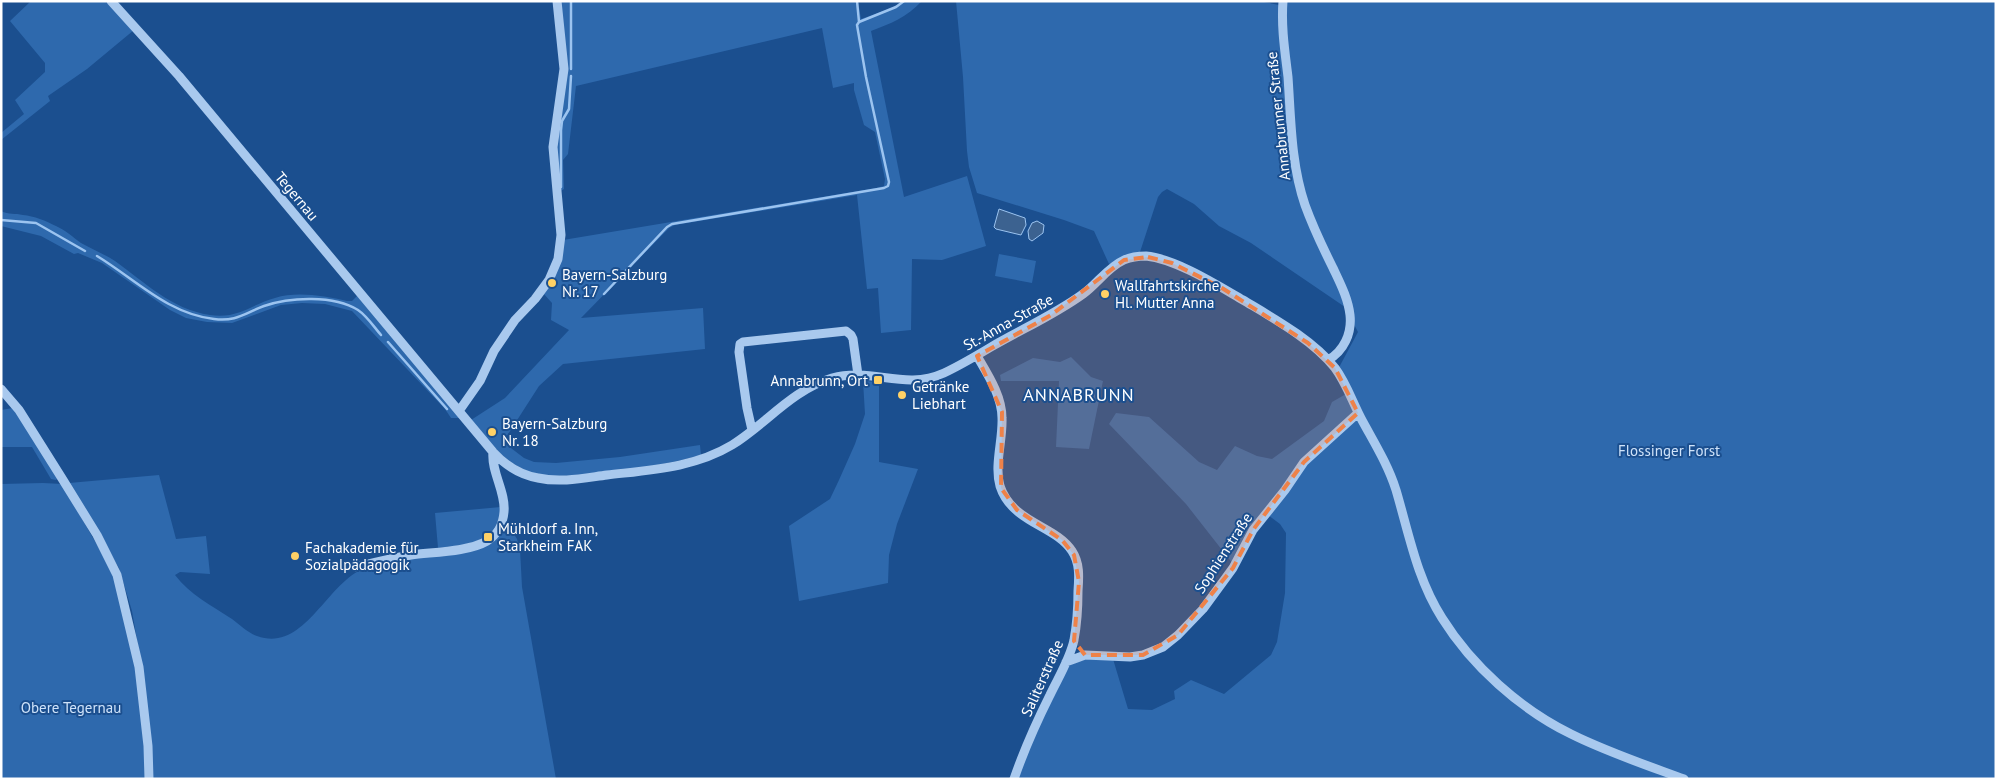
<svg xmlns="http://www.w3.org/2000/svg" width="1997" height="780" font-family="'PT Sans',sans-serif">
  <rect width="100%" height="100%" fill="#1b4f8f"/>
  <!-- green -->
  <path fill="#2e69ad" d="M31,1H105L134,30L87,69L48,96L50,101L1,140V133L24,114L15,100L45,72V63L10,21Z
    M560,1H858L861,19L892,8L904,1H922C907,17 890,24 871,31L904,197L967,176L986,246L942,260L912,259L911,330L881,333L878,288L867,289L857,195L675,225L669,228L581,318L703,308L705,349L563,364L539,386L503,442L524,458L534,462L556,463L620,457L700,445L701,455C667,465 558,485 527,471C503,461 488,440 471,420L505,398L569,330L551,320L552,303L543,293L563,240L876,188L884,186L885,179L875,132L864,125L854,90V83L833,88L822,28L576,86L568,154L563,160L564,189L559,192L555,154L562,88Z
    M956,1H1259L1279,5L1287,1H1996V779H1017L1036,728L1068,667C1081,657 1097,659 1113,659L1128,709L1152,710L1175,699L1174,691L1191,680L1224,694L1271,655L1277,642L1285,593L1286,533L1280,524L1264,512L1233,564L1186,504L1109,424L1116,413L1149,417L1199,462L1217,470L1235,446L1257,456L1272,459L1324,421L1332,402L1346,394L1336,373L1358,332L1345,307L1251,243L1219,226L1194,204L1167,189L1162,192L1158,197L1140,252L1109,264L1094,231L1064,220L977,193L969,167L967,151L963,77Z
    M1,211C9,215 15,213 23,215C34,216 46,221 56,226C65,230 73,237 81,243C92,249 104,254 115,261C146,283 171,309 210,315C238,319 250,305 275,298C297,291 325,296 347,301H352L357,296L460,418H451L445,409L352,311L325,304L302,303L281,305L232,323L207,322L186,318L170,310L102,263L78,253L74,254L41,236L1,226Z
    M999,254L1036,261L1032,283L995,276Z
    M1071,357L1091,377L1103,381L1089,449L1056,447L1059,381H1001L1000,375L1033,358L1060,362Z
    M863,381L879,382V462L918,469L897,524L889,555L888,583L799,601L789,526L830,499L839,480L855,444L865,414Z
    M13,408L58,478L56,480L51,479L32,447H1V410Z
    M159,475L176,539L206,536L210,574L180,572L175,575C190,595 211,605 232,619C239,624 248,633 257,636C304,653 326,584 363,569C396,556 440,558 475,549C488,546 495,528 507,523L517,539L520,549L522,587L556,779H152L143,675L132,611L119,568L69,483Z
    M43,483L62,484L112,571L135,657L144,746L145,779H1V484Z
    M501,507C497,544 469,544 438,548L435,513Z"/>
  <!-- water -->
  <path fill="#3c6290" stroke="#9cc4f0" d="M999,209L1025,218L1026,225L1021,235L996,229L994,227Z
    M1037,221L1044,225L1043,233L1032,241L1029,239L1028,231L1032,223Z"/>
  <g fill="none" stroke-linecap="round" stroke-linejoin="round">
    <!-- stream -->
    <path stroke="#9cc4f0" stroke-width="2.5" d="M571,1V69
      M859,22L896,7L904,1
      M561,187V130L562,121L569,109L571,76
      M1,220L36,223L85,251
      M97,256C135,279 168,314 214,319C236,322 245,313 264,306C290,297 334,295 358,310C367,316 374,327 381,335
      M604,294L667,227L672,224L884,188L888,186L889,182L866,77L857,25L859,22L857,1
      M388,342L447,409"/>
    <!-- minor -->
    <path stroke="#a9c9ee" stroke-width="9" d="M111,1L179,76L493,452C505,465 521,475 538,478C561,483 584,478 607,475C649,470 694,468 732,445C766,424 792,390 832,378C873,367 904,391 944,373C961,365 976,356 991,347C1022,329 1054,315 1083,294C1097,284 1108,267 1124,260C1131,257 1139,256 1146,256C1176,259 1217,285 1243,300C1273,318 1313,340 1335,368C1347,384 1353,404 1363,422C1375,444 1388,465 1396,490C1409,534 1417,579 1442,618C1472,666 1520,709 1571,734C1607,752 1646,765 1684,779
      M1283,1C1281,27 1285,52 1288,77C1291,120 1291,164 1305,205C1313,227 1323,248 1333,268C1340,283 1348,298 1350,315C1352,333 1344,351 1328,360
      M977,356C988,375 1002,396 1002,418C1003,440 994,465 1000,486C1012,523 1055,525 1072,551C1080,563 1079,577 1078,591C1078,607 1077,624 1074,640C1070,659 1058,678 1050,695C1036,723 1024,750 1014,779
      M1,389L19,410L63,480L97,535L117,575L139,667L148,746L149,779
      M459,411L480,381L494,351L515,320L535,299L549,280L558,259L561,235L553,147L564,69L557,1
      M752,430L747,408L739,352L740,344L743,342L846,331L851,335L853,339L858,375
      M355,567C374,563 392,558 411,555C433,552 468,552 487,541C497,535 503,524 504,512C506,492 491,472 493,452
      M1066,662L1085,655L1130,657L1143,655L1163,647L1178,635L1203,609L1233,568L1253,530L1285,490L1304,462L1358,413"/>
  </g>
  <!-- marked area -->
  <path fill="#ee8249" fill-opacity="0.2" stroke="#ee8249" stroke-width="4" stroke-dasharray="10 6" stroke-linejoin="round" d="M1148,257L1172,263L1222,288L1308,343L1335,368L1358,413L1304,462L1253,530L1233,568L1178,635L1143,655H1085L1074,641L1079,582L1074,555L1062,540L1017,510L1001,488L1002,412L977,356L1051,315L1124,260Z"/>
  <!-- markers -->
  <g fill="#ffd166" stroke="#1b4f8f" stroke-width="2">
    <circle cx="552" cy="283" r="5"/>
    <circle cx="1105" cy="294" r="5"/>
    <rect x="873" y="375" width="10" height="10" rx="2.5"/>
    <circle cx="902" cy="395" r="5"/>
    <circle cx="492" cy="432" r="5"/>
    <rect x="483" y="532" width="10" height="10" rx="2.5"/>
    <circle cx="295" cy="556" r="5"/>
  </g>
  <g text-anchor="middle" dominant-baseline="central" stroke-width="4" stroke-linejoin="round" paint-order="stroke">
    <!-- street labels -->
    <g font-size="15" fill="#fff" stroke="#1b4f8f">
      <text transform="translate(1278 116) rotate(-96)">Annabrunner Straße</text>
      <text transform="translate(297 196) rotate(50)">Tegernau</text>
      <text transform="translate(1008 322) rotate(-29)">St.-Anna-Straße</text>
      <text transform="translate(1223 553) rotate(-57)">Sophienstraße</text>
      <text transform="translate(1042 678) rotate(-66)">Saliterstraße</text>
    </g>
    <!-- poi labels -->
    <g font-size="15" fill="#fff" stroke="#1b4f8f" text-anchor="start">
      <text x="562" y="274">Bayern-Salzburg<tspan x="562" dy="17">Nr. 17</tspan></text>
      <text x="1115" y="285">Wallfahrtskirche<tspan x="1115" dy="17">Hl. Mutter Anna</tspan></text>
      <text x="868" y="380" text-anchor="end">Annabrunn, Ort</text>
      <text x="912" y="386">Getränke<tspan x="912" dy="17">Liebhart</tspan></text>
      <text x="502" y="423">Bayern-Salzburg<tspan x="502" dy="17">Nr. 18</tspan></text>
      <text x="498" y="528">Mühldorf a. Inn,<tspan x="498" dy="17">Starkheim FAK</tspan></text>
      <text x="305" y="547">Fachakademie für<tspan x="305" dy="17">Sozialpädagogik</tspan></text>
    </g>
    <!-- park labels -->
    <g font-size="15" fill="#cfe3fa" stroke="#1b4f8f">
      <text x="1669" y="450">Flossinger Forst</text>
      <text x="71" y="707">Obere Tegernau</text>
    </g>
    <!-- quarter labels -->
    <g font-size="18" letter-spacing="1" fill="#fff" stroke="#1b4f8f">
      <text x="1079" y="394">ANNABRUNN</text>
    </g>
  </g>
  <!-- border -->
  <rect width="1997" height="780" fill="none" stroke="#ffffff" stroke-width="5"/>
</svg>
